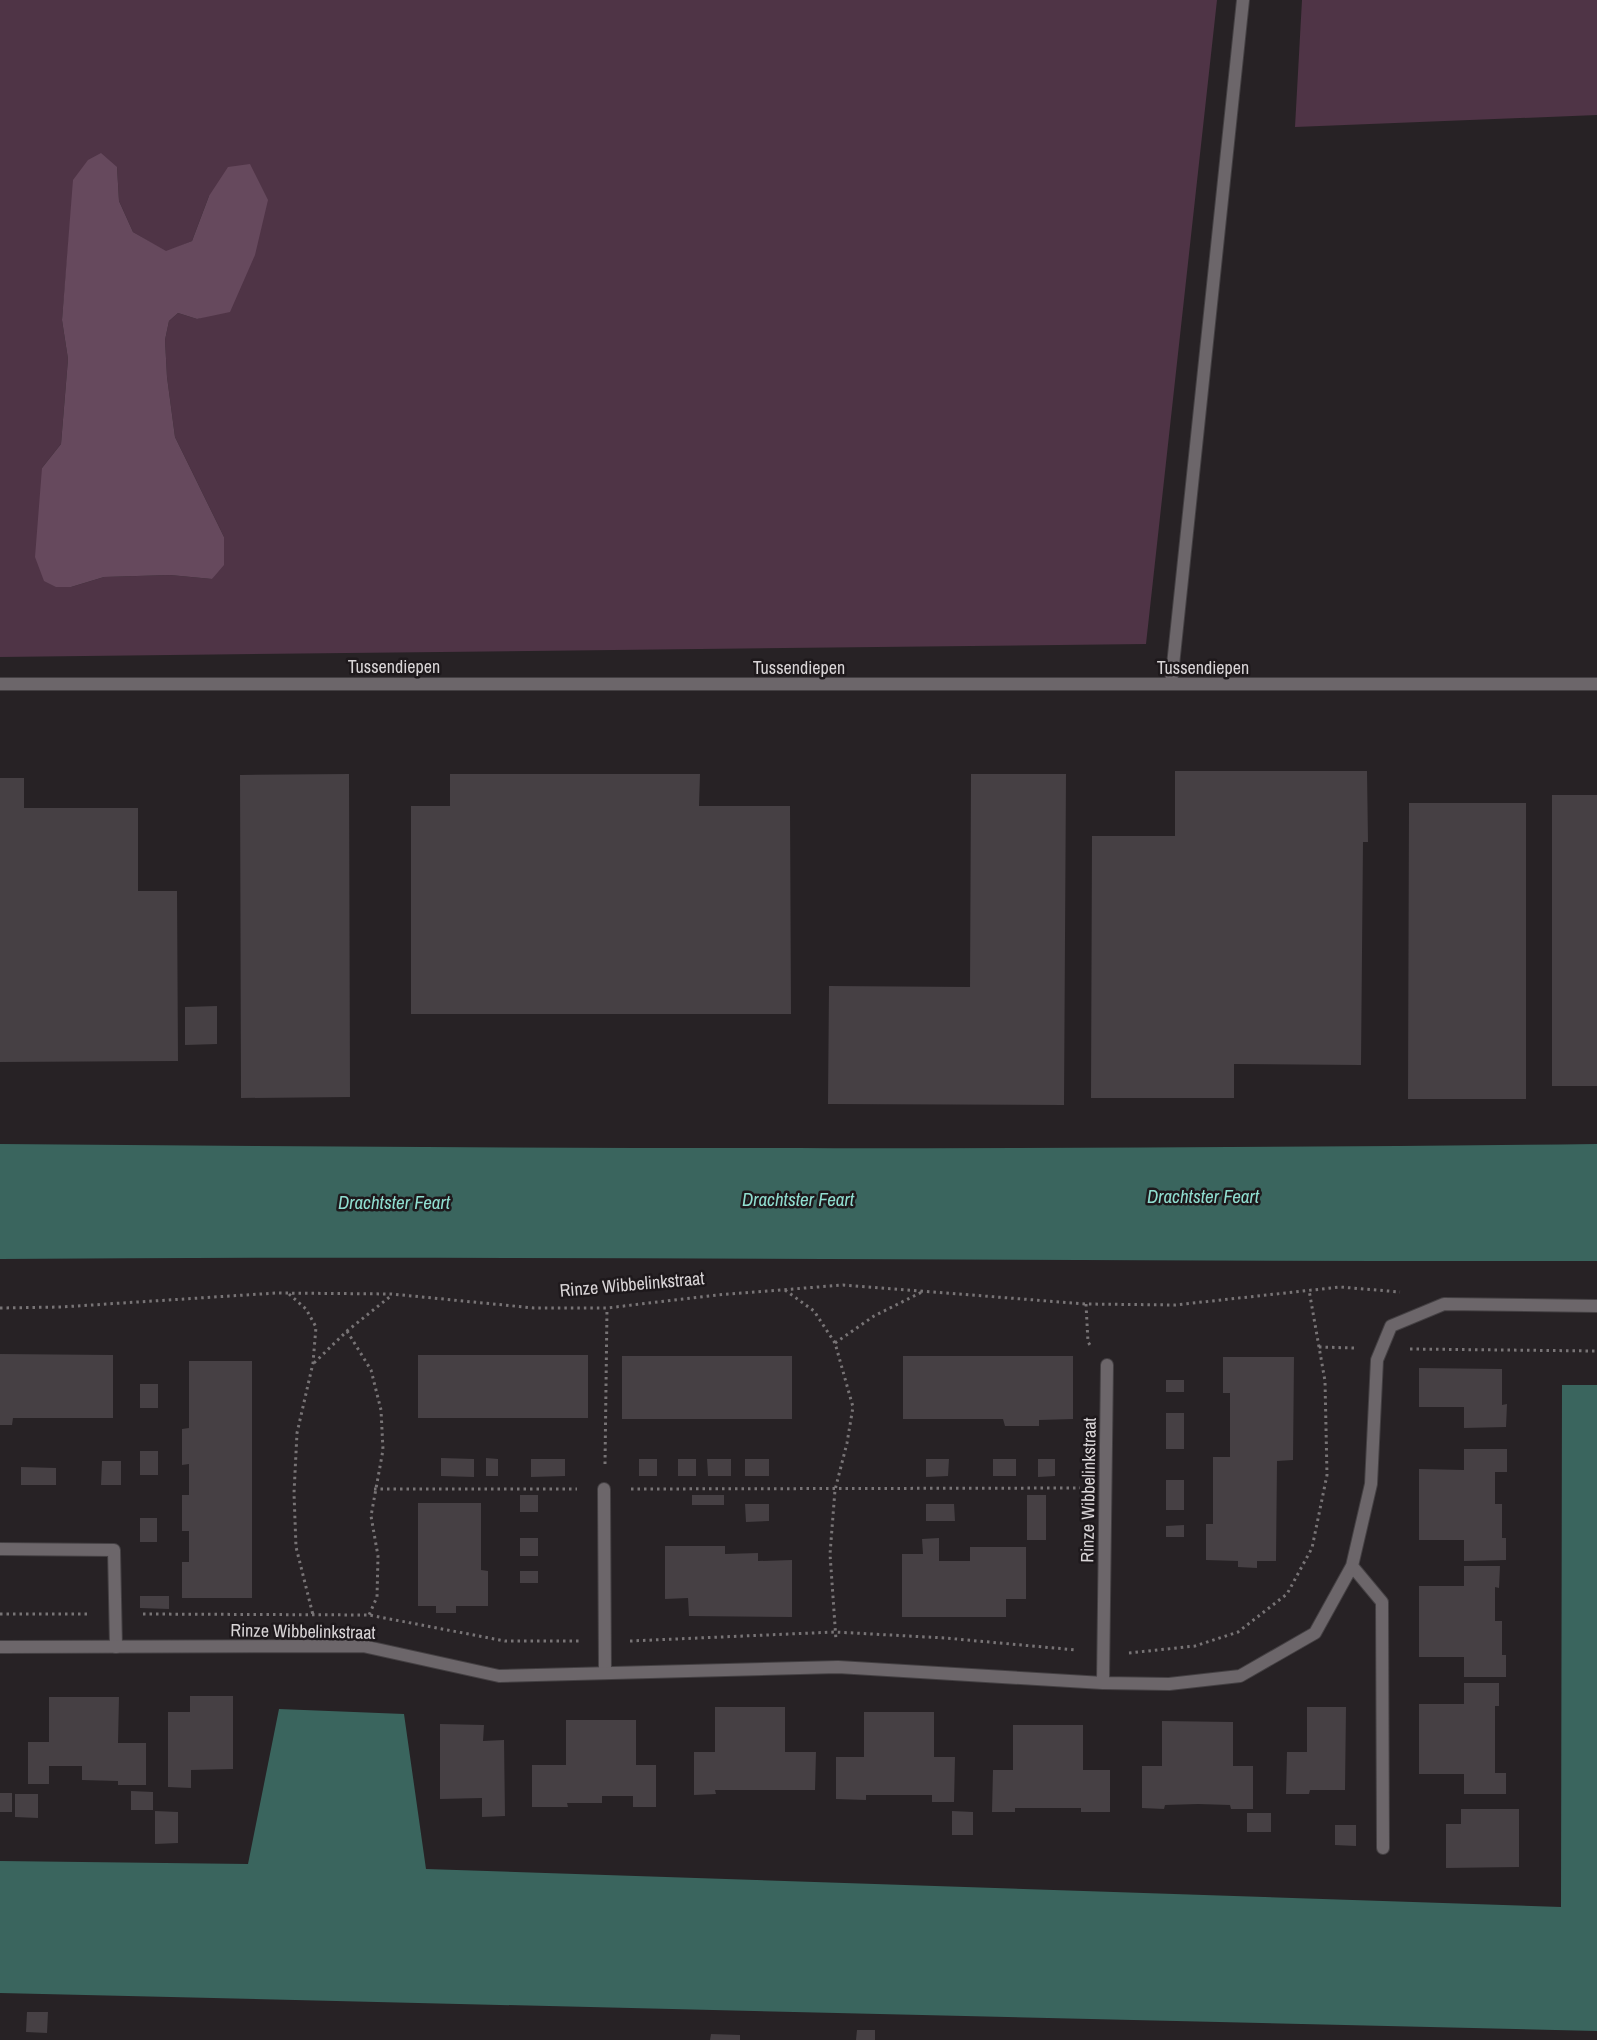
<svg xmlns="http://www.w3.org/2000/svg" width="1597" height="2040" font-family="'Archivo Narrow',sans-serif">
  <rect width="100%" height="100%" fill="#272225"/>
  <!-- green -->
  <path fill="#4f3446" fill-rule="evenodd" d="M0,0H1217L1146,644L0,657ZM117,167L119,201L133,232L166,252L192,241L209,196L214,314L197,319L178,313L169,321L165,340L167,377L175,437L224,537L212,579L170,575L104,577L71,587L42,468L61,444L68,359L62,320L74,180Z
    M1302,0H1597V115L1295,127Z"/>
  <!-- forest -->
  <path fill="#66495d" d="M101,153L117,167L119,201L133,232L166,251L192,241L209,196L228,167L250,164L268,200L255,255L230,312L197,319L178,313L169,321L165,340L167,377L175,437L224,537V565L212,579L170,575L104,577L71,587H56L44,581L35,557L42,468L61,444L68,359L62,320L73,180L88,160Z"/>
  <!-- water -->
  <path fill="#3a655e" d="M0,1144C532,1149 1065,1150 1597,1144V1261C1065,1262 532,1255 0,1259Z
    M1562,1385H1597V2031L0,1993V1861L248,1864L279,1709L404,1714L426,1869L1561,1907Z"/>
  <!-- building -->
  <path fill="#464044" d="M1175,771H1367L1368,842H1363L1361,1065L1234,1064V1098H1091L1092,836H1175Z
    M349,774L350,1097L241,1098L240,775Z
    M450,774H700L699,806H790L791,1014H411V806H450Z
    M971,774H1066L1064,1105L828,1104L829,986L970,987Z
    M0,778H24V808H138V891H177L178,1061L0,1062Z
    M1552,795H1597V1086H1552Z
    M1409,803H1526V1099H1408Z
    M217,1006V1044L185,1045V1007Z
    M0,1354L113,1355V1418H13L12,1425H0Z
    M418,1355H588V1418H418Z
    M622,1356H792V1419H622Z
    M903,1356H1073V1419L1039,1420V1426H1005L1003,1419H903Z
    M1223,1357H1294L1293,1460L1277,1461L1276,1561H1257V1568L1238,1567V1561L1206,1560V1524H1213V1457H1230V1393H1223Z
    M189,1361H252V1598H182V1562H189V1531H182V1495H189V1464L182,1465V1429L189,1428Z
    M1419,1368L1502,1369V1405L1507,1404L1506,1427L1464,1428V1407H1419Z
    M1166,1380H1184V1392H1166Z
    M140,1384H158V1408H140Z
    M1166,1413H1184V1449H1166Z
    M1464,1449H1507V1472H1495V1504H1502V1538H1506V1560L1464,1561V1540H1419V1469L1464,1470Z
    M140,1451H158V1475H140Z
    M441,1458L474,1459V1477L441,1476Z
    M486,1458L498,1459V1476H486Z
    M531,1459H565V1476L531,1477Z
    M639,1459H657V1476H639Z
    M678,1459H696V1476H678Z
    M707,1459H731V1476H708Z
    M745,1459H769V1476H745Z
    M926,1459H949L948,1476L926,1477Z
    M993,1459H1016V1476H993Z
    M1038,1459H1055V1476L1038,1477Z
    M102,1461H121V1485H101Z
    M21,1467L56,1468V1485H21Z
    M1166,1480H1184V1510H1166Z
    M520,1495H538V1512H520Z
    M692,1495H724V1505H692Z
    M1027,1495H1046V1540H1027Z
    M418,1503H481V1570L488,1571V1606H456V1613H436V1606H418Z
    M745,1504H769V1521L746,1522Z
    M926,1504H954L955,1521H926Z
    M140,1518H157V1542H140Z
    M1184,1525V1537H1166V1526Z
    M520,1538H538V1556H520Z
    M939,1538V1561H970V1547H1026V1599H1006V1617H902V1554H923L922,1539Z
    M665,1546H725V1554L758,1553V1561L792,1560V1617L689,1616L688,1598L665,1599Z
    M1464,1566H1500L1499,1588L1495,1587V1621H1502V1655H1506V1677H1464V1657H1419V1586H1464Z
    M520,1571H538V1583H520Z
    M140,1596H169V1609L140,1608Z
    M1464,1683H1499V1706H1495V1773H1506V1794H1464V1774H1419V1704H1464Z
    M190,1696H233V1769L191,1770V1788L168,1787V1712H190Z
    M49,1697H119L118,1743H146V1785H118V1781L82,1780V1766H49V1784H28V1742H49Z
    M715,1707H785V1752H816L815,1790H715L716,1794L694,1795V1752H715Z
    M1307,1707H1346L1345,1790H1310L1309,1794H1286L1287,1752H1307Z
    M864,1712H934V1757H955L954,1802H932V1795H866V1800L836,1799V1757H864Z
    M566,1720H636V1765H656V1807H633V1796H602V1803H567L568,1807H532V1765H566Z
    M1162,1721L1233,1722V1766H1253V1809H1231L1230,1805L1198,1804L1165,1805L1164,1809L1142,1808V1766H1162Z
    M440,1724L484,1725L483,1741L504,1740L505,1816L482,1817V1798L440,1799Z
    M1013,1725H1083V1770H1110V1812H1081V1808H1015V1812H992L993,1770H1013Z
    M131,1791L153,1792V1810H131Z
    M0,1793H12V1812H0Z
    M15,1794H38V1818L15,1817Z
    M1461,1809H1519V1867L1446,1868V1824H1461Z
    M155,1811L178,1812V1843L155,1844Z
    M952,1811L973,1812V1835H952Z
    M1247,1813H1271V1832H1247Z
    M1335,1825H1356V1846L1335,1845Z
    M27,2012H48L47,2033L26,2032Z
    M857,2030H875V2040H856Z
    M711,2034L740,2035V2040H710Z"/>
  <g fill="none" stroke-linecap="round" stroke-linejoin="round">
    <!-- service casing -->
    <g stroke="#444043" stroke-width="14">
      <path id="service" d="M1171,684L1243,0
        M604,1489L605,1673
        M0,1549L114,1550L116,1647"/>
    </g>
    <!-- minor casing -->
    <g stroke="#444043" stroke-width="14">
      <path id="minor" d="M0,684H1597
        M1352,1566L1382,1602L1383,1848
        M0,1647L363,1646L499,1676L838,1667L1103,1683L1169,1684L1240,1676L1315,1633L1352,1566L1371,1484L1377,1360L1391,1326L1444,1304L1597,1306
        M1103,1683L1107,1365"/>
    </g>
    <!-- path -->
    <path stroke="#787476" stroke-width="3" stroke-dasharray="2.5 4" stroke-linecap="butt" d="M785,1290L814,1311L835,1343L853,1407L847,1443L835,1490L830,1554L836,1640
      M289,1294L306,1309L316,1327L313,1363L297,1433L294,1493L296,1547L313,1615
      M1086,1304L1088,1342L1090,1345
      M0,1308L61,1307L276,1293L392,1294L534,1308H607L717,1295L843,1285L1086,1304L1175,1305L1340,1287L1400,1292
      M347,1331L371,1370L381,1410L383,1450L371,1516L378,1556L377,1597L369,1615
      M835,1343L874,1316L922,1292
      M1319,1347L1354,1348
      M1410,1349L1597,1351
      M314,1363L347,1331L392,1295
      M605,1464L607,1308
      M374,1489H577
      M631,1489L1080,1488
      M0,1614H89
      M143,1614L369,1615L505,1641H579
      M630,1641L835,1632L945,1638L1076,1650
      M1129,1653L1195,1646L1238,1632L1287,1594L1312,1548L1327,1475L1325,1381L1309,1290"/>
    <!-- service -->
    <use href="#service" stroke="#6c666a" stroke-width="12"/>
    <!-- minor -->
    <use href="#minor" stroke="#6c666a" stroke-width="12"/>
  </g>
  <g text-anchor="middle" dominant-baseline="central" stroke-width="5" stroke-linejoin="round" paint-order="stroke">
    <!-- street labels -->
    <g font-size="18" fill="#d9d5d7" stroke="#1e191c">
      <text x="394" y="666">Tussendiepen</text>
      <text x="799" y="667">Tussendiepen</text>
      <text x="1203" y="667">Tussendiepen</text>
      <text transform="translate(632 1284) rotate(-5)">Rinze Wibbelinkstraat</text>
      <text transform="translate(1088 1490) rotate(-89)">Rinze Wibbelinkstraat</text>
      <text transform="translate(303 1631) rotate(1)">Rinze Wibbelinkstraat</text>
    </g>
    <!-- water labels -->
    <g font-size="19" font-style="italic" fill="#90ded0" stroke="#1e191c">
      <text x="1203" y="1196">Drachtster Feart</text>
      <text x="798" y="1199">Drachtster Feart</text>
      <text x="394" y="1202">Drachtster Feart</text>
    </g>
  </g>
</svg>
